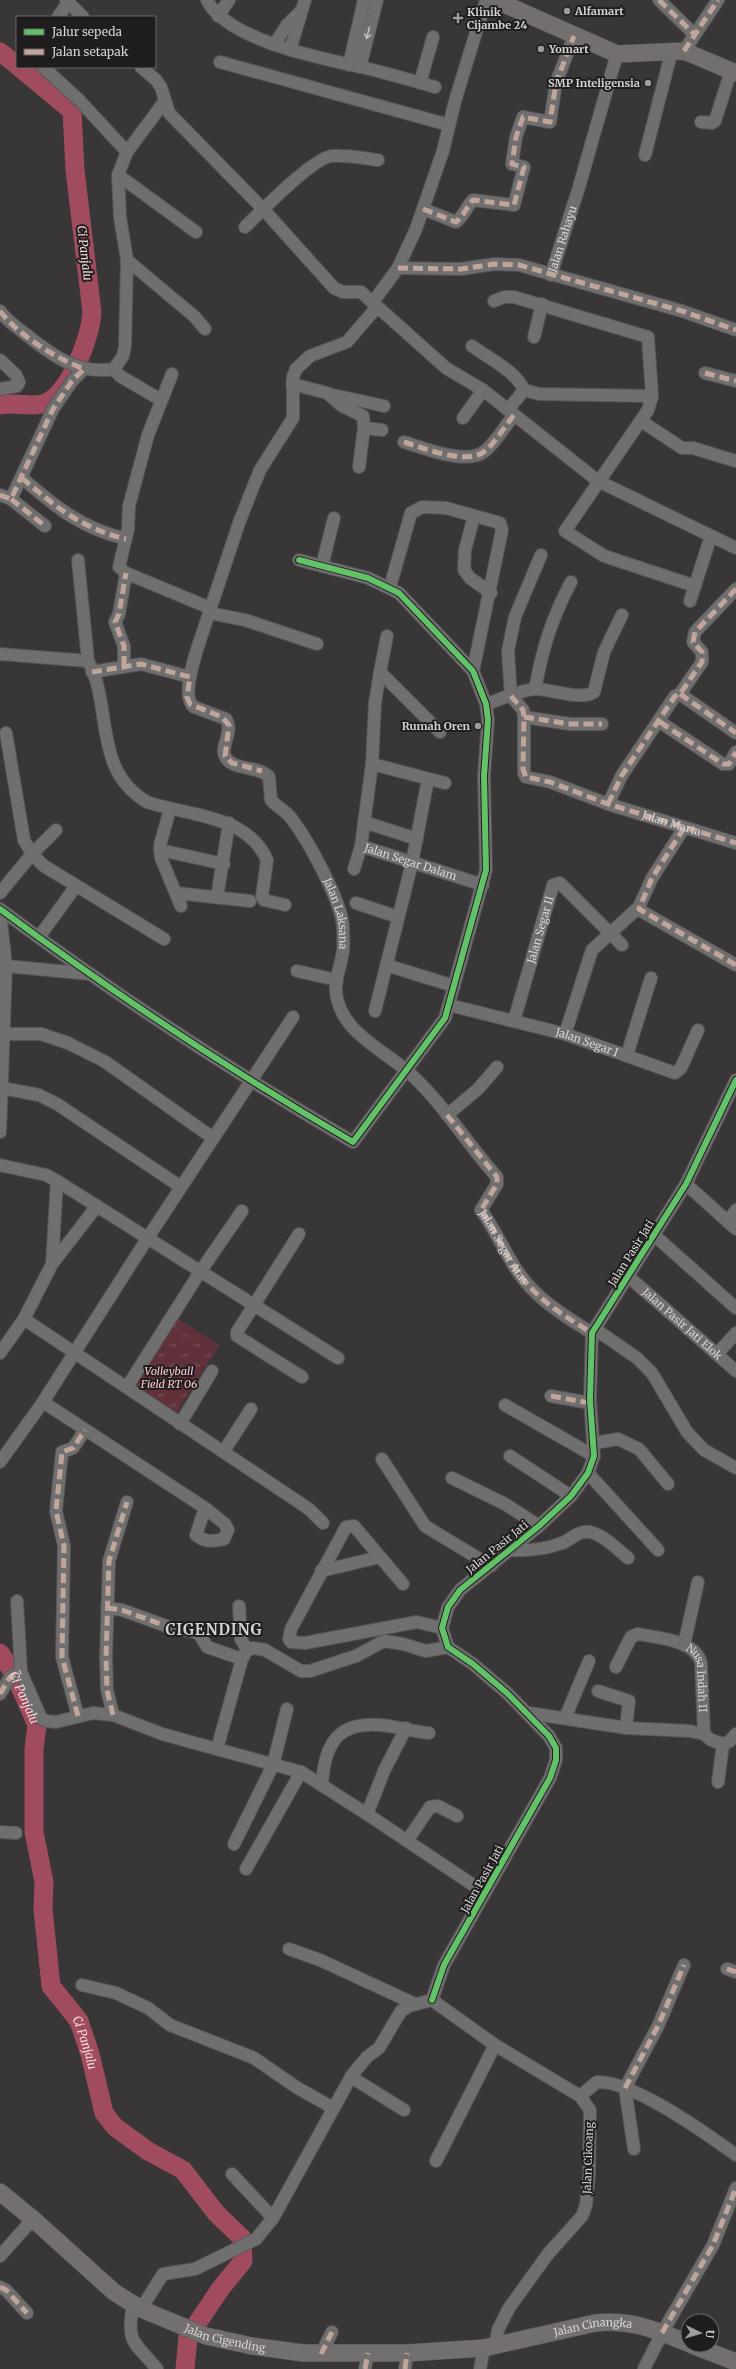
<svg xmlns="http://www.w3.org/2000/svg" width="736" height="2369" font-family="Merriweather,serif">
  <defs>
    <pattern id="park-tufts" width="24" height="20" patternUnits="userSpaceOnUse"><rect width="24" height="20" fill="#61313a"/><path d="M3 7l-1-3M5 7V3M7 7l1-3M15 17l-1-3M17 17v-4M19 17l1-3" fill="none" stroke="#774e56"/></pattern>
  </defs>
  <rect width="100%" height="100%" fill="#383636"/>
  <!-- park -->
  <path fill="url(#park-tufts)" d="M178,1319L219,1345L175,1415L134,1385Z"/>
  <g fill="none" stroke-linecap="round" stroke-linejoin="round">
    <!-- river -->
    <g stroke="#a14c5e" stroke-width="19">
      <path d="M0,52L17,65"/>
      <path d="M0,405C14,402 29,407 43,404C69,397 91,336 92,312L75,170L72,111L19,67"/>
      <path id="s1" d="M0,1653L15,1675L37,1725L34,1749V1832L44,1882L43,1909L51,1986L79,2021L90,2054L104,2113L115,2127L148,2151L183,2170L216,2213L242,2238L243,2261L221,2288L188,2337L185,2369"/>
    </g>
    <!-- street casing -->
    <g stroke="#575455" stroke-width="14">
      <g id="street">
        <path d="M66,0L83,17"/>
        <path d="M207,0C227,40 320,58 361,67C386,73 411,80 435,87"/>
        <path d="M659,0L694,34"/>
        <path d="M218,16L229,0"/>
        <path d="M58,17L68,3"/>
        <path d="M274,45L287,25L301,11"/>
        <path d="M290,50L305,0"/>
        <path d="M684,51L718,0"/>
        <path d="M220,62L449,125"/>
        <path d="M349,65L364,0"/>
        <path d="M43,67L80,101L127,152"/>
        <path d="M141,67L156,80L161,87L169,113L263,209L334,288L343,292H361L446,368L483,390L598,481L736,548"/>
        <path d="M360,67L377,0"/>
        <path d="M420,83L433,37"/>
        <path d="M701,122L712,123L715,121L731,71"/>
        <path d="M645,155L672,50"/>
        <path d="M118,175L196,232"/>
        <path d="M423,209L456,222C465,215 466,207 473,200L514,205L524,167L512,164L516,137L523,117L550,122L556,83L574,36"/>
        <path d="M245,227C259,213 314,157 332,156C346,155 363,158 378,160"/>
        <path d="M127,260L195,317L205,329"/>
        <path d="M398,268L461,269L494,264L519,265L682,311L736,330"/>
        <path id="s2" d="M551,275L579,187L617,54"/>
        <path d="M494,301L504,297H514L648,337L652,396L539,394L524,390L508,410"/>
        <path d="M373,302L398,268L416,229L443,151L455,101L486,0"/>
        <path d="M0,311C8,322 18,328 28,336C53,356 79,375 114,369L123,356L125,346L127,260L120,217L118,175L127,152L164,102"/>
        <path d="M534,337L542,304"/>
        <path d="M472,346C488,358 516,371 524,390"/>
        <path d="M0,360L16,375L19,382L17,386L0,389"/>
        <path d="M114,369L120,376L161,400"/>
        <path d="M705,373L736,381"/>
        <path d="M172,374L148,435L129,506L128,529L119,567L126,573L210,608"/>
        <path d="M292,384L327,393L342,406L363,416L364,428L359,467"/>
        <path d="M329,394L384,406"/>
        <path d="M652,396L648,410L565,531L604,556L695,586"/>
        <path d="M463,418L483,390"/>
        <path d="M641,421L682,448H693L736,461"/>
        <path d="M364,428L382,430"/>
        <path d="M404,442C424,448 467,466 485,451C496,442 505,426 514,415"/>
        <path d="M22,478C57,508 81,528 126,539"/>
        <path d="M0,495L11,499L53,409L72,381L84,369"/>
        <path d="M11,499L45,526"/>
        <path d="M474,516L465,550L464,570L470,578L491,593"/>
        <path id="s3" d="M541,555L515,617L508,651L511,696L523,710L524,717V773L526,777L550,782L608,804L736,843"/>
        <path d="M78,560L88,661"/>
        <path d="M322,566L334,518"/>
        <path d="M390,587L411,513L422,507L446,508L500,523L502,530L473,671"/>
        <path d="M690,601L711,536"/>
        <path id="s4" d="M209,613C204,631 177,695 194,707L226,719C234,733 220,745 225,756C231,771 259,765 269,777L271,800C277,807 286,811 291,818C308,840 343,903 343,929C343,936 344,944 343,951C341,966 333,983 337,998C344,1033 383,1050 407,1071C442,1101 466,1143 497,1177V1184L481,1210C500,1236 511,1270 535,1292C551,1308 572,1321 592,1333"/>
        <path d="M317,644L245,620L209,613L240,520L260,470L293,418V377L296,369L310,356L347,342L377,307"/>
        <path d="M0,654L88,661C113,705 92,770 147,802C187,816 247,814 267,860L262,897L264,900L285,905"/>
        <path d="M124,666V646L115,622L119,614L126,573"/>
        <path d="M92,672L141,664L190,677"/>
        <path d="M380,672L387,636"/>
        <path d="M535,689C543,647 551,620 571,582"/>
        <path d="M680,694L736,733"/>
        <path d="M486,704C499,700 523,689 536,689C551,689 581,701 594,692L604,652L622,615"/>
        <path d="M524,717L570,724H602"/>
        <path d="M660,722L723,764H729L736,752"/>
        <path d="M6,733L24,840L32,854L44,866L164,939"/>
        <path d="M372,764L445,783"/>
        <path d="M608,804L622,775L675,696L680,694L702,662V652L693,642L695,632L736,589"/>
        <path d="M170,809L160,845L161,858L181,906"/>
        <path d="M364,822L417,839"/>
        <path id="s5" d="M361,846L483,885"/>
        <path d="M160,850L224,864"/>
        <path d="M354,869L361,846L372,764L375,703L380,672L440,732"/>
        <path d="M0,893L32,854L56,830"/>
        <path d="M176,893L250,901"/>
        <path d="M217,897L229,823"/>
        <path d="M356,903L398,917"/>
        <path d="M639,907L641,911L736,965"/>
        <path d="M0,909C113,993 231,1071 353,1142L445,1018L486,870L484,776L488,720L486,704L473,671L399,593L368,578L299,560"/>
        <path d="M0,913L6,966L0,1132"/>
        <path d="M39,937L76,886"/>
        <path d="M386,965L454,986"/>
        <path d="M6,966L90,974"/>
        <path d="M297,971L337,980"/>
        <path id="s6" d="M449,1005L565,1034L675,1073L681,1068L698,1030"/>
        <path d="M375,1011L412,863L428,779"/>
        <path id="s7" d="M514,1021L553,885L560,883L622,945"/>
        <path d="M4,1034H41L68,1043L104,1061L213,1138"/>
        <path d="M565,1034L592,950L639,907L652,878L684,828"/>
        <path d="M627,1055L651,978"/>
        <path d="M2,1088L39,1095L57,1104L181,1187"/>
        <path d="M447,1115L478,1089L497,1067"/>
        <path d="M0,1165L46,1175L57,1181L338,1358"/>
        <path d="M686,1184L736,1229"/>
        <path d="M728,1222L736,1210"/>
        <path d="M299,1234L237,1332V1336L302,1377"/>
        <path d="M654,1235L736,1308"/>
        <path d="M52,1264L57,1181"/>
        <path id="s8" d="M629,1277L736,1371"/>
        <path d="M24,1319L52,1264L97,1206"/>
        <path d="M595,1329L637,1358L652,1373L687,1432L704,1450L736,1468"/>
        <path d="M0,1353L24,1319L309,1509L323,1523"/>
        <path d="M717,1354L736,1333"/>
        <path d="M127,1387L200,1272L242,1211"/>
        <path d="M551,1396L590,1403"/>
        <path d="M43,1402L205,1508L225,1524L228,1530L224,1539C213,1541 205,1543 196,1535L205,1508"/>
        <path d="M505,1405L594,1456"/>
        <path d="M180,1424L212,1371"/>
        <path d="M594,1443L618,1439L639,1449L668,1484"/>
        <path d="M224,1451L251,1409"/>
        <path d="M510,1456L571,1496"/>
        <path d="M382,1459L425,1526L491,1566"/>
        <path d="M0,1462L43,1402L147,1239L293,1017"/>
        <path d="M588,1473L658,1550"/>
        <path d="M452,1478L505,1504L539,1526"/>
        <path d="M509,1550C525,1551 546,1549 562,1543C571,1540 578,1530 590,1532C604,1535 617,1549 628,1558"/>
        <path d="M321,1571L380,1557"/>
        <path d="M403,1584L354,1526L346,1527L291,1629L289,1639L291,1642L305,1643L417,1622L442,1628"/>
        <path d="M17,1601L21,1672L41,1718L46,1721L56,1722L93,1713L113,1715L162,1734L301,1772L367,1814L485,1893"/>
        <path d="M239,1606L241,1639L247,1650"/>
        <path d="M107,1608L122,1610L169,1627L195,1632L200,1635L207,1647L242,1659"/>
        <path d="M684,1645L698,1582"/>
        <path id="s9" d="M616,1667L631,1637L638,1634C657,1638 696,1640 701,1663L704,1734"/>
        <path d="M598,1691L629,1701L626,1728"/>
        <path d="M0,1694L10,1677L21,1672"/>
        <path d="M529,1713L626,1728L690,1731L704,1734L711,1740L723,1744L730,1741L736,1734"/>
        <path d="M113,1715L107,1690L106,1657L109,1561L127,1502"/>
        <path d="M78,1716L62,1657L64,1546L56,1511L62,1452L73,1448L85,1430"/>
        <path d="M565,1718L589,1661"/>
        <path d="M217,1749L242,1659L247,1650L253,1648L265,1650L301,1671H310L356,1656L384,1641L403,1644L426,1651L448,1647"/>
        <path d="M718,1782L723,1744"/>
        <path d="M322,1784C325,1739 341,1719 389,1726C402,1728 415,1732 429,1733"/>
        <path d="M367,1814L384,1771L406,1728"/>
        <path d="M0,1832L16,1833"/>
        <path d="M407,1841L430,1807L438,1806L457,1816"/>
        <path d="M234,1844L273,1765L287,1709"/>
        <path d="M246,1869L301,1772"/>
        <path d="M289,1949L320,1960L415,2004"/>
        <path d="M727,1969L736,1972"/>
        <path d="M82,1985L116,1993L148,2008L170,2025L254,2058L296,2087L333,2108"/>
        <path d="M432,2000L444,1965L550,1778L556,1760V1748L549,1736L507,1693L473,1664L448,1647L442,1628L448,1607L460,1590L539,1526L571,1496L588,1473L594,1456L590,1400L592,1333L686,1184L736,1080"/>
        <path d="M432,2000L495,2045L580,2096L590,2110L589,2175L586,2205L582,2216L548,2254L509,2308L498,2330L495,2346"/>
        <path d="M351,2077L404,2110"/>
        <path d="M580,2096L597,2082C632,2080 707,2134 736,2155"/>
        <path d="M634,2149L625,2088L658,2026L684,1965"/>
        <path d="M436,2161L495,2045"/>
        <path d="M232,2174L273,2218"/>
        <path d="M0,2256L33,2219"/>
        <path d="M0,2287L6,2290L27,2313"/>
        <path d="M133,2305C126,2344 134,2341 157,2369"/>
        <path d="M141,2309L163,2274L195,2269L256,2239L273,2218L352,2075L367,2057L379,2048L401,2011L409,2006L432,2000"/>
        <path d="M321,2354L332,2332"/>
        <path d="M365,2369L368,2353"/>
        <path d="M405,2369L407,2353"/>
        <path d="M480,2369L484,2348"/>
        <path d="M644,2369L662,2333L713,2245L736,2188"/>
      </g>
    </g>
    <!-- secondary casing -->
    <g stroke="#575455" stroke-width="18">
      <g id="secondary">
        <path d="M495,0L617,54L684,51L736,73"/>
        <path id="s10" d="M0,2192L33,2219L114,2292L141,2309L206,2336L252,2346L303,2353H407L484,2348L595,2323C633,2319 654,2330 688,2343"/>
        <path d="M692,2345L736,2362"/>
      </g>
    </g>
    <!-- street -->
    <use href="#street" stroke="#706f6f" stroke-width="12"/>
    <!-- secondary -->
    <use href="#secondary" stroke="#736f6f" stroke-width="17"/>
    <!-- quiet -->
    <path stroke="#c0a59a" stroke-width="5" stroke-dasharray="10 5" stroke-linecap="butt" d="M659,0L694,34
      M684,51L718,0
      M423,209L456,222C465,215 466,207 473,200L514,205L524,167L512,164L516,137L523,117L550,122L556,83L574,36
      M398,268L461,269L494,264L519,265L682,311L736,330
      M0,311C19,336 56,358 84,369L72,381L53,409L11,499L0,495
      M705,373L736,381
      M404,442C424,448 467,466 485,451C496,442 505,426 514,415
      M22,478C57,508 81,528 126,539
      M11,499L45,526
      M124,666V646L115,622L119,614L126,573
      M92,672L141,664L190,677L187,697L190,704L222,717L229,725L225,756L232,763L262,771
      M680,694L736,733
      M511,696L523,710L524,717L523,769L526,777L550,782L608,804L736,843
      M524,717L570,724H602
      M660,722L723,764H729L736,752
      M608,804L622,775L675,696L680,694L702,662V652L693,642L695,632L736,589
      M684,828L652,878L639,909L736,965
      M447,1115L497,1177V1184L481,1210C500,1236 511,1270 535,1292C551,1308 572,1321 592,1333
      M551,1396L590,1403
      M107,1608L122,1610L169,1627
      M0,1694L10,1677L21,1672
      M113,1715L107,1690L106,1657L109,1561L127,1502
      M78,1716L62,1657L64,1546L56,1511L62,1452L73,1448L85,1430
      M727,1969L736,1972
      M625,2088L658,2026L684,1965
      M0,2287L6,2290L27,2313
      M662,2333L713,2245L736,2188
      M321,2354L332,2332
      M365,2369L368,2353
      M405,2369L407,2353"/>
    <!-- cycleway casing -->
    <g stroke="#1f1d1d" stroke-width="8">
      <path id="cycleway" d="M0,909C113,993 231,1071 353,1142L445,1018L486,870L484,776L488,720L486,704L473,671L399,593L368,578L299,560
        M432,2000L444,1965L550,1778L556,1760V1748L549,1736L507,1693L473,1664L448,1647L442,1628L448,1607L460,1590L539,1526L571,1496L588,1473L594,1456L590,1400L592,1333L686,1184L736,1080"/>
    </g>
    <!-- cycleway -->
    <use href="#cycleway" stroke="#61c268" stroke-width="6"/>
  </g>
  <!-- one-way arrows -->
  <defs><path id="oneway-shaft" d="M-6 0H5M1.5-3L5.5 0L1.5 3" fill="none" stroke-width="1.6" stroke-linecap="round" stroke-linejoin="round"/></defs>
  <use stroke="#c2bfbf" href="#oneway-shaft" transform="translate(368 33) rotate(104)"/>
  <!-- markers -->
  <g fill="#9f9c9c" stroke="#1f1d1d" stroke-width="1.5">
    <circle cx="567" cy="11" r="4"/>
    <path d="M456 12h4v4h4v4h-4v4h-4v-4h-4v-4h4z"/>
    <circle cx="541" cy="49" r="4"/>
    <circle cx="648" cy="83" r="4"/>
    <circle cx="478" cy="726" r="4"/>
  </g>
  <g text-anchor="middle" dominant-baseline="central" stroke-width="4" stroke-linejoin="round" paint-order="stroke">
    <!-- poi labels -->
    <g font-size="11" font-weight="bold" fill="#d6d3d3" stroke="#1f1d1d" text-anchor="start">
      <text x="575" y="11">Alfamart</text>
      <text x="467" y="12">Klinik<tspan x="467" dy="13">Cijambe 24</tspan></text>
      <text x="549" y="49">Yomart</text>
      <text x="640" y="83" text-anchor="end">SMP Inteligensia</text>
      <text x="470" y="726" text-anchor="end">Rumah Oren</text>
    </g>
    <!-- street labels -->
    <g font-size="11" fill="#d6d3d3" stroke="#1f1d1d">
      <text stroke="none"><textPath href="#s2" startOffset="38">Jalan Rahayu</textPath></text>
      <text stroke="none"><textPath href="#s3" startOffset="386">Jalan Marta</textPath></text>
      <text stroke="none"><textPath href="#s5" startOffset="52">Jalan Segar Dalam</textPath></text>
      <text stroke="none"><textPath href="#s4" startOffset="378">Jalan Laksana</textPath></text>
      <text stroke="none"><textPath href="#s7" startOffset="95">Jalan Segar II</textPath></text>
      <text stroke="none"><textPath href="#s6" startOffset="143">Jalan Segar I</textPath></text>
      <text stroke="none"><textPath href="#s4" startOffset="788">Jalan Segar Atas</textPath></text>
      <text transform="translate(631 1253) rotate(-58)">Jalan Pasir Jati</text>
      <text stroke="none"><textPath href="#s8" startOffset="71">Jalan Pasir Jati Elok</textPath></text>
      <text transform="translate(497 1547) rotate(-39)">Jalan Pasir Jati</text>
      <text stroke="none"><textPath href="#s9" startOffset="128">Nusa Indah II</textPath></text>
      <text transform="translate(482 1879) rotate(-61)">Jalan Pasir Jati</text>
      <text transform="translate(588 2158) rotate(-88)">Jalan Cikoang</text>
      <text stroke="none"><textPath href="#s10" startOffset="645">Jalan Cinangka</textPath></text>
      <text stroke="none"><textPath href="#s10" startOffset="273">Jalan Cigending</textPath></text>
    </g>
    <!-- park labels -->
    <g font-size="11" font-style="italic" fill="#fdc8d0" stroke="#1f1d1d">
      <text x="169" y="1371">Volleyball<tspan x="169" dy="13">Field RT 06</tspan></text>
    </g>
    <!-- water labels -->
    <g font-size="12" font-style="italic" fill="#f7dcdf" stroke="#1f1d1d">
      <text transform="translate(85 253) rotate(83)">Ci Panjalu</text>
      <text stroke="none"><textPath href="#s1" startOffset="51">Ci Panjalu</textPath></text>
      <text stroke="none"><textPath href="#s1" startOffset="411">Ci Panjalu</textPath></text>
    </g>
    <!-- district labels -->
    <g font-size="15" font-weight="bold" letter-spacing="1" fill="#d6d3d3" stroke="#1f1d1d">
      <text x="214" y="1629">CIGENDING</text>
    </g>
  </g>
  <!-- legend -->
  <rect x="16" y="16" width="140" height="52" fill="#1f1d1d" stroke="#686666"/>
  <rect x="24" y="29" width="20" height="6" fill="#61c268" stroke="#686666"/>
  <text x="52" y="36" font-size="12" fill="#d6d3d3">Jalur sepeda</text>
  <rect x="24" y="49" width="20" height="6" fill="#c0a59a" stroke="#686666"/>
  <text x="52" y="56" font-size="12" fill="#d6d3d3">Jalan setapak</text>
  <!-- north arrow -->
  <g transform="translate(700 2333) rotate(95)"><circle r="19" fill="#1f1d1d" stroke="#686666"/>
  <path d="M0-3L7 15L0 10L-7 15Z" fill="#9f9c9c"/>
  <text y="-6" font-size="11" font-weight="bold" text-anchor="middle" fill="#d6d3d3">U</text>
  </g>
</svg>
